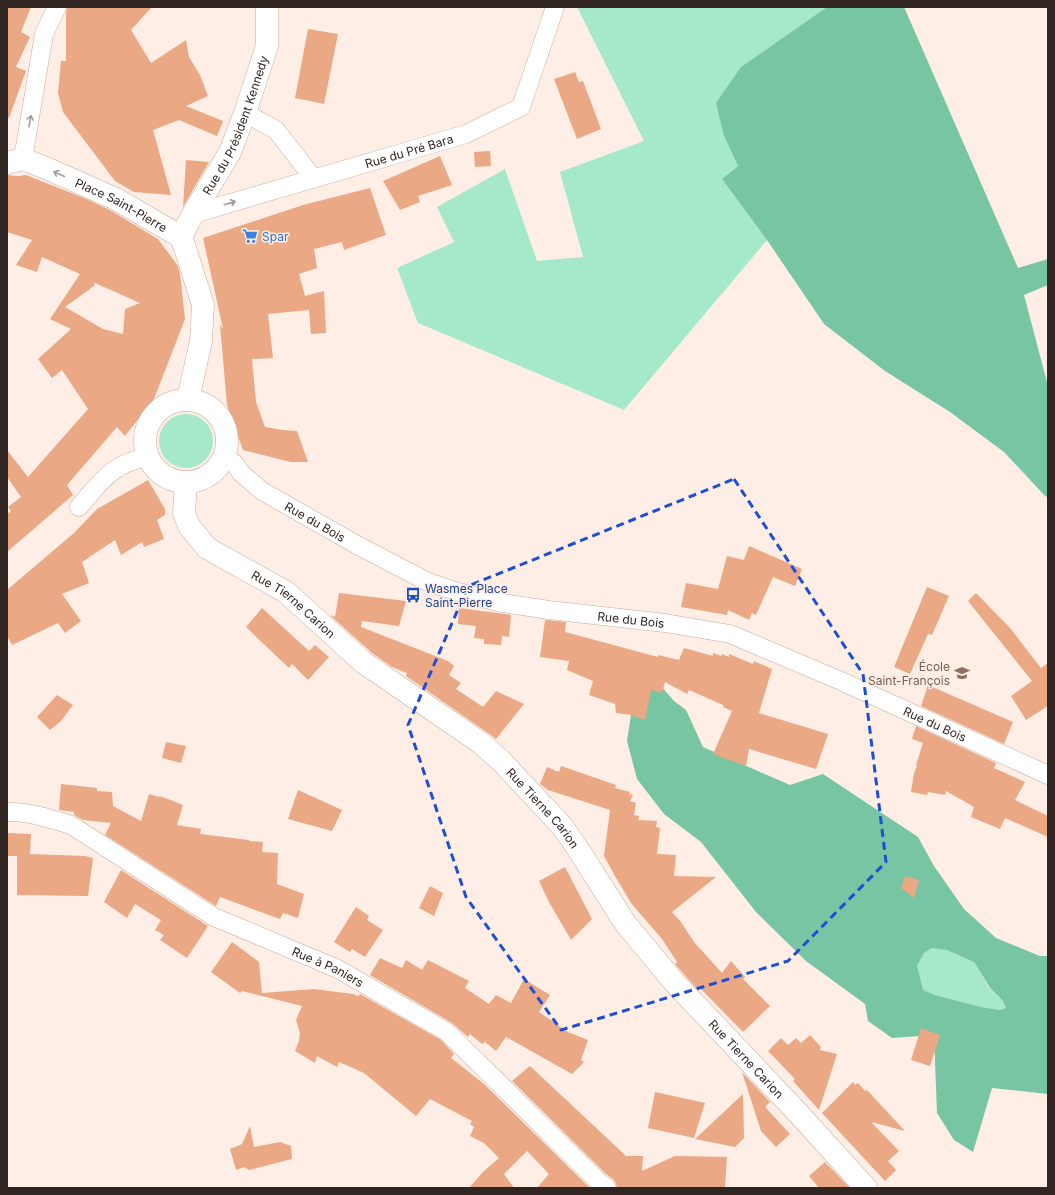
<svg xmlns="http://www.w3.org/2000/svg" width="1055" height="1195" font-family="Inter,sans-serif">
  <rect width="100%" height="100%" fill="#feeee5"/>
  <!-- green -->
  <path fill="#a5e9ca" d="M577,7H827L741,67L724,136L738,166L722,179L767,240L624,410L418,323L397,268L454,242L437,207L505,169L537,261L583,257L560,172L644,141Z
    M159 441a27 27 0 1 1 54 0a27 27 0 1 1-54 0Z
    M932,948L947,949L974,962L989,988L1003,1001L1006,1008L1000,1010L981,1007L935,995L922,990L917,966L924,953Z"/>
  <!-- forest -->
  <path fill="#78c5a3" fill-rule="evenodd" d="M827,7H904L1018,268L1048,259V285L1024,295L1048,386V493L1046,497L1004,452L950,412L885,371L824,324L767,240L722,179L738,166L724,136L716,103L741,67Z
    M655,679L674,701L686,710L703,747L790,785L823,774L918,837L934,866L964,909L996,938L1040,956H1048V1094L992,1088L973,1152L954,1140L937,1113L934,1035L892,1038L868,1021L865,1004L806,961L756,912L701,842L664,814L637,779L627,741L633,702ZM932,948L947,950L974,962L990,988L1003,1001L1006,1008L1000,1010L981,1007L935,995L923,990L917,966L924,953Z"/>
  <!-- building -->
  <path fill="#eaa885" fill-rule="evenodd" d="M7,7H31L21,32L30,37L16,67L26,71L9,118H7Z
    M67,7H152L131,30L151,63L186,40L189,57L200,75L208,96L186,106L223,121L217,136L179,120L153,130L171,195L134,192L115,181L63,112L58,93L61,61H66V13Z
    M308,29L338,34L324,104L295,98Z
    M575,72L579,82L583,81L601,129L577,139L554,79Z
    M490,151L491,166L475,167L474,152Z
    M440,156L452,185L418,196L420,202L400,210L383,181Z
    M186,160L209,162L183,207Z
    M7,175L19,176L26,175L84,198L110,210L158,239L178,266L180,274L185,319L154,399L125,436L117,427L67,485L73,495L7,552V514L11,511L8,507L21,497L7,477V450L28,477L88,409L62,370L52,378L38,359L71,329L50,319L80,274L42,257L37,272L16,265L32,240L7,232ZM95,283L140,303L125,309L123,334L103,329L65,307L94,286Z
    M370,188L386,235L344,250L342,242L314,249L317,268L299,274L305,296L324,291L326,333L311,334L309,310L268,314L273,358L252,359L256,402L265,427L283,430L297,431L308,462H291L243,450L227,405L220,325L223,329L203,238L303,205Z
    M148,480L165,509V515L157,520L164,539L144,547L142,542L121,555L115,540L82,562L89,583L62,594L81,621L65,633L58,623L12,645L7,636V590L74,533L97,509Z
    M749,546L802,569L795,586L773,577L756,615L752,613L749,620L728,610L727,615L681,607L686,583L718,589L727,556L744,560Z
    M927,587L949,596L932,635L928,634L910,674L894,667Z
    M339,593L406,601L399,626L362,621L361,627L448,661L454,666L449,675L461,683L456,689L483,707L496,691L524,704L496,739L488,733L406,676L407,673L392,667L372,653L332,617L331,615L335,617Z
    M976,593L1010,628L1041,668L1048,663V706L1026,720L1011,696L1032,681L968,601Z
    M262,608L309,651L315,645L329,657L308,680L292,664L289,668L246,627Z
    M459,608L511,615L509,637L502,636L501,645L484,644V639L474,638L476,626L458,624Z
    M545,620L566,622L565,632L658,657V655L679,660L684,648L713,656V653L721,656L722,654L729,657V654L753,664L754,661L772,669L759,713L828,734L816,769L749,749L746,766L713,754L732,711L723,707V705L689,690L687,694L665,682L662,693L651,690L645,720L631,715L616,713L615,704L589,695L593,681L567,670L569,661L540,657Z
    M928,685L1013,722L1004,744L921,706Z
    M57,695L73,705L61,721L50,730L37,717Z
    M916,726L996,763L994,768L1025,782L1015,800L1048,816V837L1005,818L1000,829L971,817L974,807L946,791L945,795L928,792L927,795L911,792L914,773L917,766L916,765L923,743L912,739Z
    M166,742L186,746L181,763L162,758Z
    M561,766L616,785L615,788L630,792L629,794L633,795L630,801L636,803L634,815L639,816L638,820L657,821L656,827L660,828L657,854L676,855L674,876L716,877L672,912L681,922L694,942L722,973L731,961L745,977L743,979L770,1006L743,1032L700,988L698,990L682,972L675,964L677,962L662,939L631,903L615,876L604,856L610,810L548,790L540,784L547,767L559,772Z
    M61,784L97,788V791L112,792L113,806L141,821L149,794L159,797L160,796L183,805L177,825L201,829L200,834L249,840V841L263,842L262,852L278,853L277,884L304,894L298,918L283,913L280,919L220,897L216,906L105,835L111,823L83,820L74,815V812L59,810Z
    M298,790L342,810L332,831L288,819Z
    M7,833L31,834L30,854L85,856L93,858L88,896L17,895V856H7Z
    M565,867L592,919L571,940L549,902L539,881Z
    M121,870L208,926L187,958L160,940L164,935L155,930L161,920L135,904L127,918L104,902Z
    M905,876L919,880L914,898L901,888Z
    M430,886L443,893L434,916L419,908Z
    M356,907L369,916L367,920L383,930L365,957L352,949L350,952L334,942Z
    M232,942L259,962L262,993L314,989L353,994L358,996L360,994L441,1040L454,1054L451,1058L484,1084L590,1188H537L549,1174L527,1151L504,1174L514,1188H469L483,1172L499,1158L484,1143L470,1136L474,1127L470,1124L472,1121L430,1099L416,1116L364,1073L339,1062L337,1067L317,1056L315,1063L295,1051L299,1041L300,1033L296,1020L302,1006L242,991L240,993L211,972Z
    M380,958L402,968L406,960L422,970L428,960L469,981L465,988L489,1004L496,995L511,1003L524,979L550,995L539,1012L568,1032L588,1040L581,1060L584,1062L572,1074L506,1037L496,1051L485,1042L482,1044L470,1034L468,1037L452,1023L370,975Z
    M921,1028L940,1035L930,1066L911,1060Z
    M810,1035L821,1047L820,1050L837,1054L819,1110L793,1081L795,1079L768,1051L781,1038L788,1045L796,1038L801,1043Z
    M530,1066L625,1155V1156H643L642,1171L675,1156L727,1157L725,1187L617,1188L616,1184L614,1180L606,1174L512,1081Z
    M742,1072L770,1102L765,1107L790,1134L776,1147L761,1131Z
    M853,1082L855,1085L858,1083L865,1091L867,1090L905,1131L871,1122L899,1151L888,1161L896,1170L885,1181L822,1113Z
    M655,1092L705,1103L694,1138L648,1128Z
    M743,1094L744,1138L735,1147L695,1139Z
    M250,1126L254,1147L280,1142L291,1146L292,1159L249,1170L244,1167L236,1170L230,1149L242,1144Z
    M825,1162L849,1187V1188H819L809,1176Z"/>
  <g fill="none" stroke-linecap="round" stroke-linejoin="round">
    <!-- street casing -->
    <g stroke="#c5ab9e" stroke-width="19">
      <g id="street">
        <path d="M245,113L276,130L314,179"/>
        <path d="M23,159L44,34L57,7"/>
        <path id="s1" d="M193,214L466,134L521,107L555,7"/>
        <path id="s2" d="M225,457L235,464L241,473L262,491L357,545L428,582L458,592L502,603L549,610L665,623L730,634L841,681L1048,775"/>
        <path d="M79,507C99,484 114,461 147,458"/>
        <path id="s3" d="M7,812C28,811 50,819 71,825L214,917L338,969L447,1032L599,1182L607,1188"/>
      </g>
    </g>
    <!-- secondary casing -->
    <g stroke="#c5ab9e" stroke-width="23">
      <g id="secondary">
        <path id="s4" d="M7,163L23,159L46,168L116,199L181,237L186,251L203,305L201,341L188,399"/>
        <path id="s5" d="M181,237L193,214L230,152L245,113L267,46V7"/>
        <circle cx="186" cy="441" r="41"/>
        <path id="s6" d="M186,483L184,513L189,526L207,548L286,592L364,663L481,743L502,762L562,826L578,849L625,923L674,982L798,1113L866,1188"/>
      </g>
    </g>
    <!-- street -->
    <use href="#street" stroke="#fff" stroke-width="18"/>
    <!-- secondary -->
    <use href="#secondary" stroke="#fff" stroke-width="22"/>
  </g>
  <!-- one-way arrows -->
  <defs><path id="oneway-shaft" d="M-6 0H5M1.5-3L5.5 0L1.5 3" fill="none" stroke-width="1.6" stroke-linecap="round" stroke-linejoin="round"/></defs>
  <g stroke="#a29d9b">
    <use href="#oneway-shaft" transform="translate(30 121) rotate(-80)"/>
    <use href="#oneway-shaft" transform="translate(59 174) rotate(-156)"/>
    <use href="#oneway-shaft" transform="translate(230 203) rotate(-16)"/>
  </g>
  <!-- marked area -->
  <path fill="none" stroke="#1d4ed8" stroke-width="3" stroke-dasharray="8 5" stroke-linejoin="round" d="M734,479L863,674L886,862L788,961L561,1030L466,897L408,725L468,586Z"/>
  <!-- icons -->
  <defs>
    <g id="supermarket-bare" transform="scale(1.2)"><path d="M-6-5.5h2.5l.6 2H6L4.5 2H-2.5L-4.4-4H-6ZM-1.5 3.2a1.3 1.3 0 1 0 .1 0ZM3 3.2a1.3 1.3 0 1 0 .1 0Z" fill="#3f7fe0" stroke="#feeee5" stroke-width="2.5" paint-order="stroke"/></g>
    <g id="bus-bare" transform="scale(1.2)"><path d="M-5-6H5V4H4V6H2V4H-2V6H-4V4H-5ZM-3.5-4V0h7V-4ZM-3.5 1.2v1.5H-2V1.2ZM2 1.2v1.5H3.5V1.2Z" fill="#1a4fb4" stroke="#feeee5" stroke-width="2.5" paint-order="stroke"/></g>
    <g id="school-bare" transform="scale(1.2)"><path d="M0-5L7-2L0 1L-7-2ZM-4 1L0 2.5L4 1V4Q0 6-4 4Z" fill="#8d6e63" stroke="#feeee5" stroke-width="2.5" paint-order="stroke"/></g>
  </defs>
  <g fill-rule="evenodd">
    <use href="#supermarket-bare" x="250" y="236"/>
    <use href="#bus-bare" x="413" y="595"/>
    <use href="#school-bare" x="962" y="673"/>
  </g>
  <g text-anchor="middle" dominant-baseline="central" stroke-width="3" stroke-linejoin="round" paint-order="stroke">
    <!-- street labels -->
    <g font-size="12" fill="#302520" stroke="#feeee5">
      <text stroke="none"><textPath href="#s5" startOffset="125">Rue du Président Kennedy</textPath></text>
      <text stroke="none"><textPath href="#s1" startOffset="225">Rue du Pré Bara</textPath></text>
      <text stroke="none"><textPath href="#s4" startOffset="125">Place Saint-Pierre</textPath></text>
      <text stroke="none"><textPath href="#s2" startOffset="112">Rue du Bois</textPath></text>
      <text stroke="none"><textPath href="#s6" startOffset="176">Rue Tierne Carion</textPath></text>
      <text stroke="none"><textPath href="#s2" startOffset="447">Rue du Bois</textPath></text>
      <text stroke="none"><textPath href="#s2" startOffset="771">Rue du Bois</textPath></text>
      <text stroke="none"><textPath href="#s6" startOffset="500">Rue Tierne Carion</textPath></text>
      <text stroke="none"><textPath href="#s3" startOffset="360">Rue à Paniers</textPath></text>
      <text stroke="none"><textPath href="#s6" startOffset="824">Rue Tierne Carion</textPath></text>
    </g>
    <!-- shop labels -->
    <g font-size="12" fill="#366cbe" stroke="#feeee5" text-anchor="start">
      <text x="262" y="236">Spar</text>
    </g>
    <!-- transit labels -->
    <g font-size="12" fill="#164399" stroke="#feeee5" text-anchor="start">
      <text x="425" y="588">Wasmes Place<tspan x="425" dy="14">Saint-Pierre</tspan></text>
    </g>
    <!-- education labels -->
    <g font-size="12" fill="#785e54" stroke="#feeee5" text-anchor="end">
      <text x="950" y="666">École<tspan x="950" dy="14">Saint-François</tspan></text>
    </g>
  </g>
  <!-- border -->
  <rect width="1055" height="1195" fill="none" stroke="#302520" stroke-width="16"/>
</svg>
